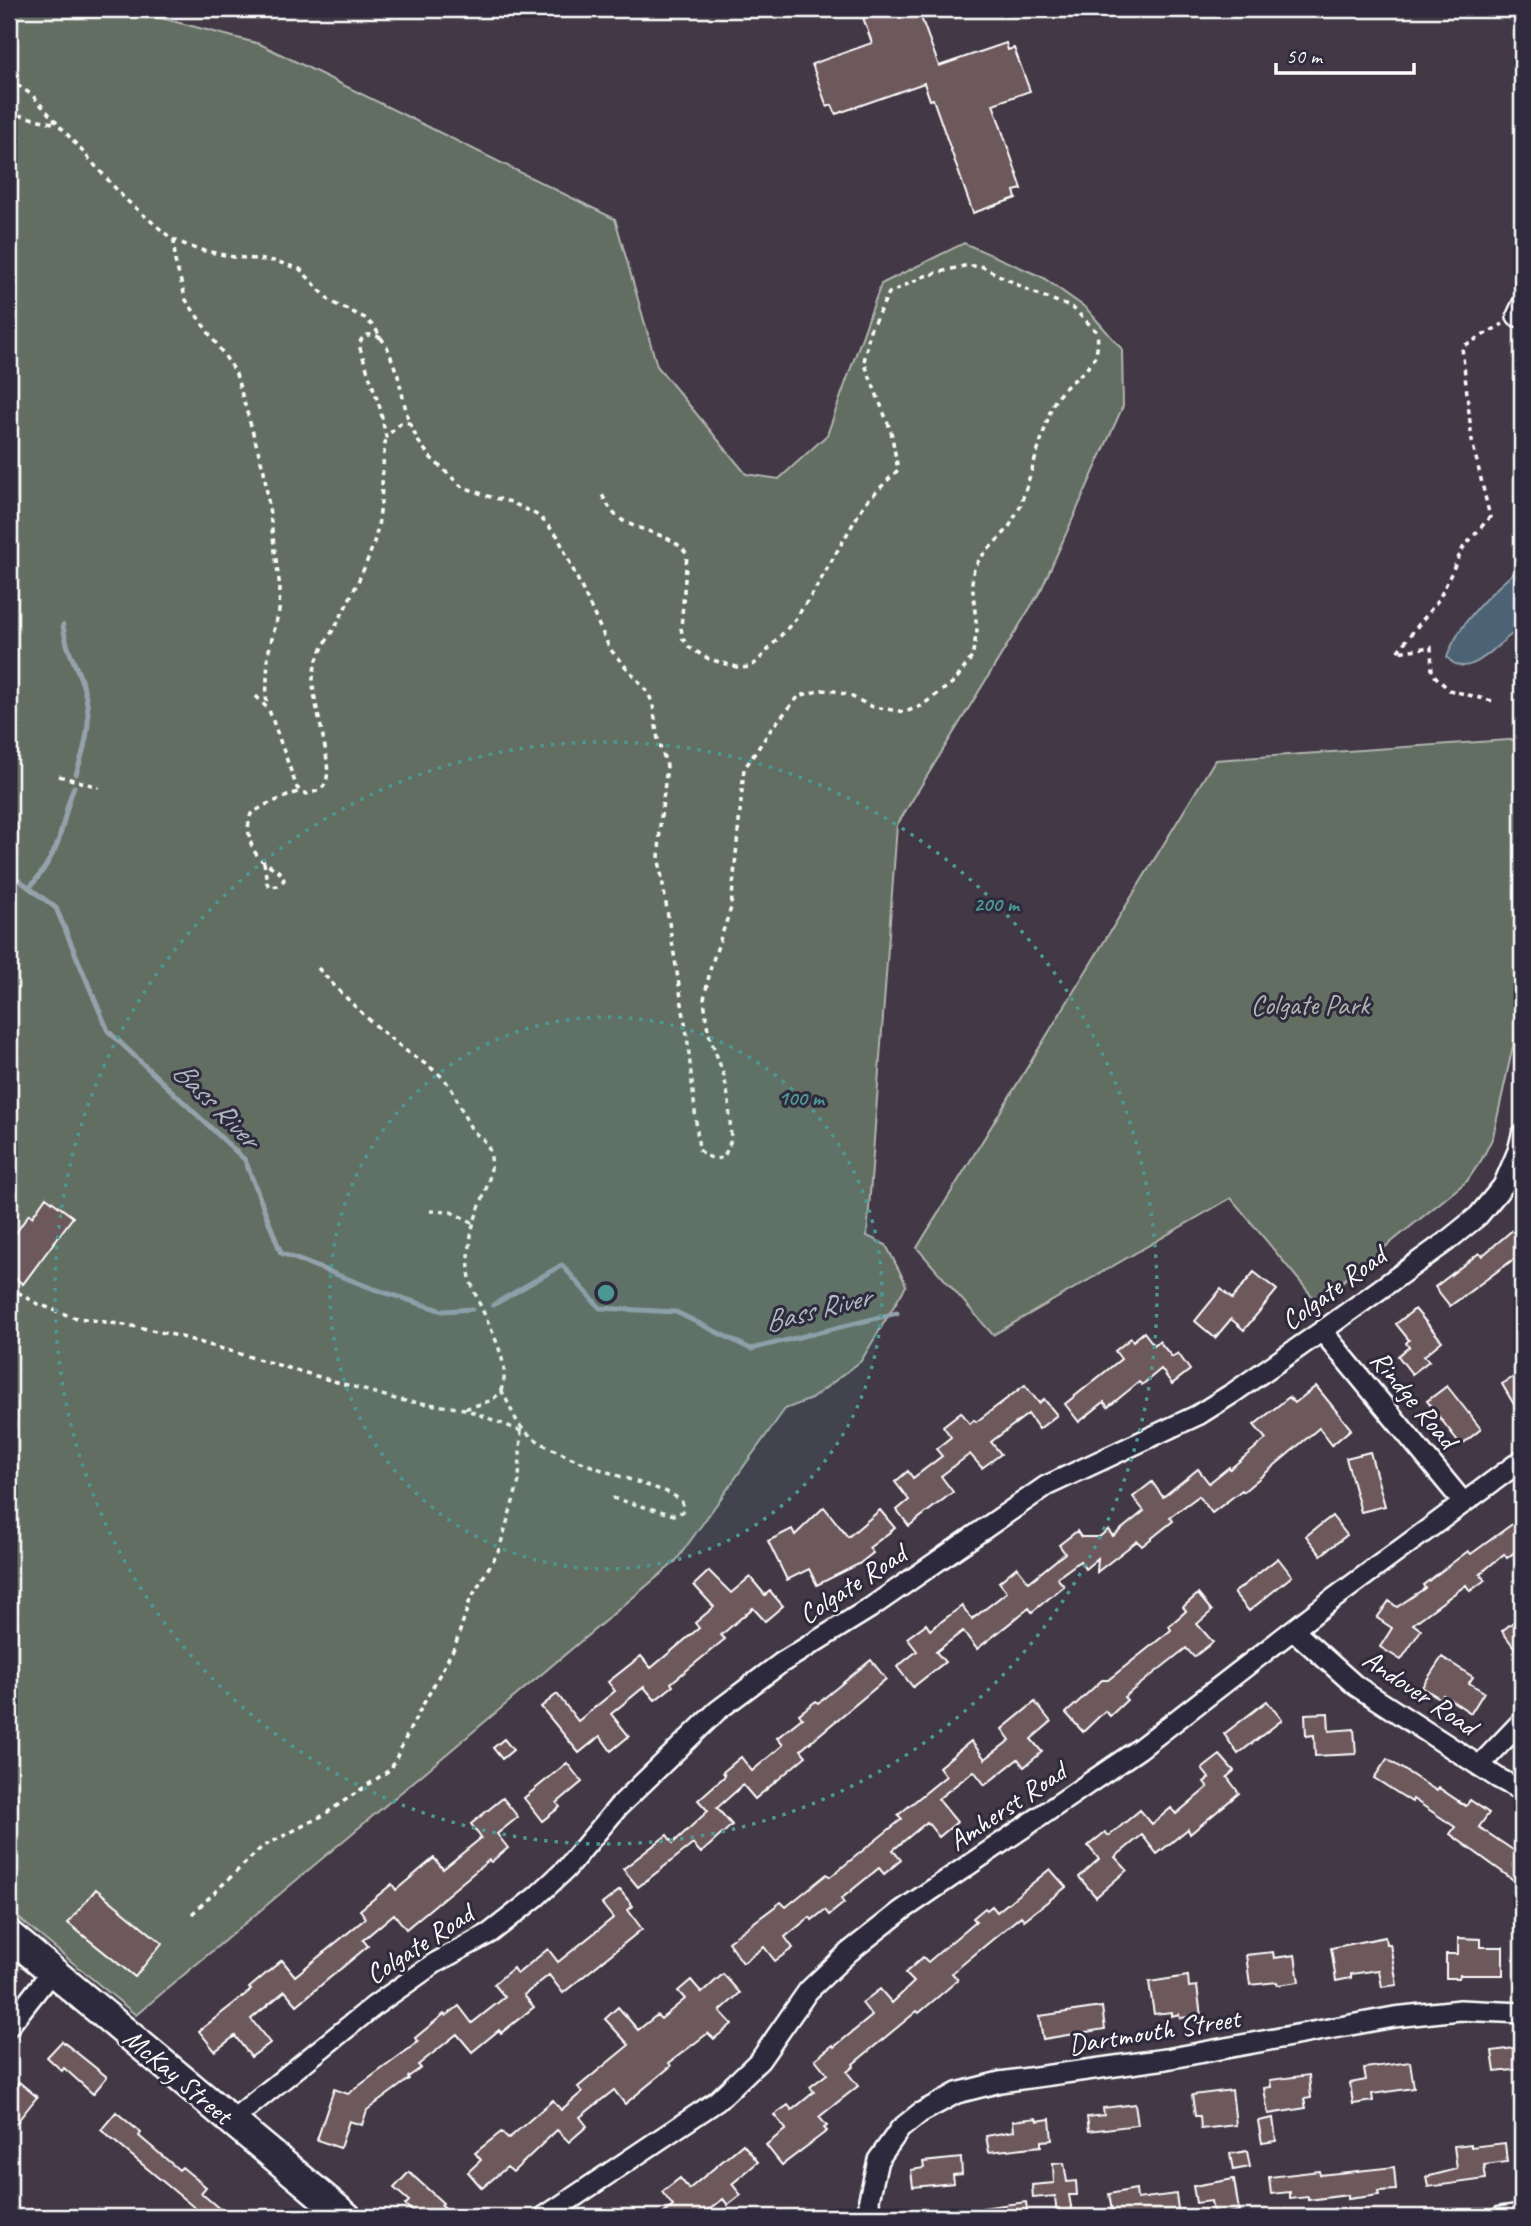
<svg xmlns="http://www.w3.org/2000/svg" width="1531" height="2226" font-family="Caveat,sans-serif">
  <rect width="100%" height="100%" fill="#423846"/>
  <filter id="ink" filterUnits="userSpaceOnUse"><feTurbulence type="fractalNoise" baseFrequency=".0143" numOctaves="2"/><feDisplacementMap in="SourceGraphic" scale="14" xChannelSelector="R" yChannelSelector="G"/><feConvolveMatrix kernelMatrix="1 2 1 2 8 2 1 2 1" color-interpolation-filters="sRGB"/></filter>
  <g filter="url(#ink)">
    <!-- green -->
    <path fill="#636e62" stroke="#b1b6b0" stroke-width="2" d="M9,9H127L260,44L615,219L657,366L746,474L779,479L827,435L881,284L964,243L1042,277L1086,308L1122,349L1123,406L1041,590L897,825L867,1236L886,1245L904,1280L906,1286L861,1361L811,1399L785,1409L675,1562L136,2015L9,1910Z
      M1522,739V1005L1493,1137L1482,1159L1467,1181L1317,1302L1231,1198L993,1335L917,1248L1215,760Z"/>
    <!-- water -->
    <path fill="#4c6475" stroke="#94a2ac" stroke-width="2" d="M1522,566V632C1520,632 1513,634 1511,635C1496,645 1467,683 1447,657C1460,620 1493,590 1522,566Z"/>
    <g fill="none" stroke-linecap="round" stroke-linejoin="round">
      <!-- stream -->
      <path stroke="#94a2ac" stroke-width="5" d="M63,625C66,648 72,656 80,677C94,712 88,740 76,774
        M9,878L19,880L56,908L108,1031L245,1160L281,1253L374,1289L443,1311L472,1309
        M29,888C41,875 56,852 60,835C65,819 67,803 74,787
        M493,1305L562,1265L600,1308L676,1312L751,1349L897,1313"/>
    </g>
    <!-- building -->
    <path fill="#6d585c" stroke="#fff" stroke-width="2" d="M860,9H918L939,66L1006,43L1008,50L1014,48L1030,91L993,104L1022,189L1014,191L1016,198L973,213L933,99L930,100L924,83L836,114L832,105L827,107L812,64L872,43Z
      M46,1197L73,1217L23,1284L9,1274V1243L29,1214L32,1217Z
      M1522,1222V1253L1450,1306L1435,1287L1479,1253L1482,1256Z
      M1254,1272L1277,1290L1244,1330L1231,1319L1215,1338L1195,1321L1221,1289L1232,1299Z
      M1415,1309L1442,1341L1424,1356L1429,1361L1412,1374L1398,1356L1409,1347L1406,1343L1409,1340L1396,1324Z
      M1144,1332L1154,1345L1159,1341L1172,1357L1178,1353L1190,1370L1172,1384L1161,1369L1142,1385L1139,1382L1108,1407L1104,1402L1079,1422L1065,1404L1121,1359L1115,1351L1131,1338L1133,1341Z
      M1522,1372V1418L1502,1384Z
      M1025,1385L1039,1403L1044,1399L1057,1415L1039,1429L1028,1414L991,1442L1001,1454L982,1468L970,1454L941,1476L953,1492L909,1526L897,1510L909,1500L895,1482L908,1471L913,1478L942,1456L936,1449L951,1437L943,1426L961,1412L970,1424L974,1420L976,1422Z
      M1316,1386L1351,1429L1332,1445L1319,1428L1243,1492L1242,1490L1212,1513L1199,1496L1170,1517L1173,1521L1142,1546L1137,1541L1097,1572L1098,1558L1085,1569L1080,1561L1057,1578L1064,1586L1032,1612L1029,1608L977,1649L963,1631L936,1652L945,1662L913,1687L897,1667L917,1651L907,1638L926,1624L930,1630L962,1606L972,1619L1007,1592L999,1582L1017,1567L1029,1582L1065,1553L1059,1545L1077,1531L1081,1537H1099L1108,1530L1113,1536L1144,1511L1133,1497L1152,1482L1163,1497L1198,1469L1209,1483L1229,1467L1230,1469L1266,1439L1254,1425L1289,1397L1295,1403Z
      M1447,1386L1481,1429L1461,1445L1427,1401Z
      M1370,1452L1385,1506L1361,1512L1346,1458Z
      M824,1507L848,1537L880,1510L895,1528L869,1548L873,1553L859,1564L817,1585L809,1569L787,1580L768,1541L792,1529L795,1535Z
      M1332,1516L1347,1535L1321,1555L1306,1536Z
      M1522,1517V1546L1507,1558L1504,1554L1480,1574L1485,1580L1470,1591L1466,1585L1413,1624L1421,1630L1401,1660L1380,1647L1392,1628L1377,1618L1389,1601L1397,1607L1425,1588L1423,1585L1468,1551L1471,1554Z
      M1278,1558L1292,1576L1249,1611L1234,1593Z
      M709,1571L731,1593L750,1577L765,1595L770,1591L783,1606L765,1621L753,1608L721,1635L725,1639L671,1683L673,1686L655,1700L644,1687L611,1714L629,1736L611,1751L600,1736L579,1753L541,1707L557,1694L578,1721L615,1691L608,1682L641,1656L651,1668L699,1628L695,1623L714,1607L694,1585Z
      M1198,1594L1212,1611L1197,1624L1213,1642L1194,1657L1186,1648L1124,1697L1127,1700L1110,1716L1105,1711L1083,1732L1066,1713L1102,1680H1108L1171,1630L1169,1626L1186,1611L1183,1607Z
      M1522,1615V1658L1502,1631Z
      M1442,1657L1473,1677L1469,1683L1484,1692L1471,1713L1443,1695L1441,1699L1422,1687Z
      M871,1660L886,1679L801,1750L806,1756L755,1799L743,1785L717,1808L732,1825L701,1853L693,1844L638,1887L623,1869L667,1835L673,1843L708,1811L698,1800L725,1776L723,1772L741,1757L752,1771L783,1745L777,1738L802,1718L799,1714L816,1701L818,1703Z
      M1267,1701L1282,1720L1238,1754L1224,1734Z
      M1035,1702L1051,1722L1031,1739L1042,1752L1024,1767L1018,1759L985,1785L974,1771L938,1799L957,1822L939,1837L927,1822L893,1850L901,1860L884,1874L879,1868L841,1899L844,1903L829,1915L825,1910L812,1920L810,1917L785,1937L793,1948L775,1961L764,1947L743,1963L728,1942L781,1902L786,1907L827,1874L830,1877L902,1819L898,1815L946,1776L939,1767L971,1741L985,1759L1010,1740L1002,1729Z
      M1328,1713L1329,1731L1354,1729L1356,1754L1315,1756L1314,1735L1306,1736L1305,1714Z
      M504,1739L513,1750L502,1759L493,1748Z
      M1220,1755L1234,1771L1227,1777L1239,1793L1190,1834L1188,1829L1157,1854L1142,1835L1115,1857L1127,1870L1096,1897L1079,1877L1099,1859L1088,1846L1105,1832L1109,1836L1140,1810L1152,1824L1171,1808L1176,1814L1208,1787L1204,1782L1209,1778L1202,1769Z
      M1387,1759L1437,1791L1439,1788L1466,1806L1470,1800L1489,1813L1479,1827L1522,1856V1870L1515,1881L1450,1834L1455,1827L1413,1799L1412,1802L1374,1778Z
      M567,1763L582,1782L557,1803L560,1807L542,1821L524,1798Z
      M503,1798L518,1817L497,1834L508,1848L491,1862L489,1860L406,1929L394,1914L363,1940L368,1946L297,2005L285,1991L251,2019L270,2043L251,2057L235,2036L215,2051L199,2031L251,1990L249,1988L282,1960L295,1976L366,1918L360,1910L392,1884L396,1890L434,1858L443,1869L481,1838L471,1824Z
      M1050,1869L1066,1887L1024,1920L1021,1916L952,1973L958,1980L919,2013L917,2011L853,2064L854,2066L847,2072L858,2086L819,2117L827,2126L824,2128L827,2131L782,2165L766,2145L786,2129L774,2115L788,2105L792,2110L814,2092L810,2087L827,2074L815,2059L833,2045L834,2047L872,2016L862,2003L880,1989L892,2003L914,1982L905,1973L923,1957L928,1962L976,1921L973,1918L985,1908L987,1910L992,1906L997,1912Z
      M96,1889L162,1943L135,1977L68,1923Z
      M620,1890L633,1906L628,1910L642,1929L563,1993L549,1975L524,1995L534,2007L501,2033L499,2030L472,2052L457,2034L418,2065L421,2068L408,2077L409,2079L367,2110L362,2125L349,2121L340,2148L317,2140L334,2089L348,2094L418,2042L415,2038L444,2014L446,2016L459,2006L472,2023L505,1997L494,1984L513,1968L517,1974L548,1949L558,1962L613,1918L602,1904Z
      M1385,1937L1386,1944H1390L1397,1985L1382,1987L1379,1970L1351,1974V1978L1336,1981L1331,1948Z
      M1458,1938L1481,1939V1947H1503V1975H1460L1459,1978H1446V1954H1458Z
      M1273,1952L1274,1958L1295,1955L1299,1982L1278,1985L1277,1982L1250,1985L1246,1955Z
      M723,1974L740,1993L720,2011L732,2024L714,2039L708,2033L669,2063L671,2066L625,2104L614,2090L580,2117L587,2126L569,2142L557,2130L513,2172L507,2167L482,2188L468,2172L481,2160L475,2153L501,2132L508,2139L553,2100L561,2110L582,2092L578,2087L629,2045L605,2019L618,2007L638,2030L657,2015L661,2019L685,1999L678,1991L691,1980L702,1993Z
      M1188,1976L1189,1987L1197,1986L1201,2016L1180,2018L1179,2014L1172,2016V2012L1154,2014L1149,1982Z
      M1102,2007L1105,2029L1043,2039L1039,2016Z
      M62,2041L107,2077L93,2094L64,2068L62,2071L47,2057Z
      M1522,2047V2069L1495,2072L1492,2051Z
      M1410,2062L1414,2088L1372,2094L1373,2101L1353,2104L1350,2083L1366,2080L1364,2068Z
      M1309,2075L1311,2098L1304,2099L1306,2108L1268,2114L1264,2088L1271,2087L1270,2080Z
      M19,2082L37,2097L9,2132V2094Z
      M1232,2090L1236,2125L1201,2129L1200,2116H1195L1192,2095Z
      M1135,2104L1138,2125L1089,2131L1087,2117L1104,2115L1103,2108Z
      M116,2112L141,2133L139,2136L179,2170L182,2167L206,2187L201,2193L229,2217H189L196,2209L101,2130Z
      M1036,2118L1037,2121L1050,2119L1052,2140L1041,2141V2146L989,2152L986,2136L1014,2131L1013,2121Z
      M1273,2118L1276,2141L1262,2143L1258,2121Z
      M1505,2143L1507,2162L1484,2165L1486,2179L1428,2187L1426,2177L1457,2169L1454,2146L1471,2144V2147Z
      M743,2144L758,2162L732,2184L741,2195L728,2205L723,2199L700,2217H659L673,2206L662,2192L680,2178L689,2189Z
      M1247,2151L1250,2167L1233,2170L1230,2154Z
      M961,2158L962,2174L953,2175L954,2183L913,2187L911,2170L924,2168L923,2162Z
      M1064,2163L1067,2182L1076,2181L1077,2195H1069L1073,2217H1057L1055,2196L1033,2198L1032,2185L1054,2183L1053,2164Z
      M1394,2167L1396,2190L1378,2191L1379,2195L1348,2199V2195L1308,2200V2197L1290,2199V2192L1271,2194L1269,2177L1319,2171L1320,2175Z
      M409,2172L443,2203L441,2205L453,2217H419L405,2205L409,2201L394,2188Z
      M1234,2179L1239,2211L1229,2213V2216L1214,2217L1211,2201L1196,2203L1193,2186Z
      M1136,2189L1137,2199L1176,2194L1179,2216L1113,2217L1109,2194Z
      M1026,2202L1028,2217H982L981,2208Z"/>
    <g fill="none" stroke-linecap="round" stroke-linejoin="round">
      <!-- service casing -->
      <g stroke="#fff" stroke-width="15">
        <path id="service" d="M9,1211L10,1210"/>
      </g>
      <!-- minor casing -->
      <g stroke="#fff" stroke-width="24">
        <path id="minor" d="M1517,316L1522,305
          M1322,1331L1463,1502
          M1293,1630L1356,1686L1498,1778L1522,1791
          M1479,1766L1522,1721
          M9,2026L52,1971
          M231,2121L374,2006L435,1963L490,1933L536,1897L566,1869L618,1807L717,1711L781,1663L870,1608L1046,1486L1198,1415L1233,1393L1322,1331L1447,1241L1478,1216L1503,1186L1518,1151L1522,1135
          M544,2217L717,2101L760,2060L808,1991L849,1952L901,1911L1139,1749L1329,1602L1522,1460
          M870,2217L869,2199L878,2160L900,2129L920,2113L957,2093L1000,2082L1166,2059L1394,2017L1460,2010L1522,2013
          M1501,2217L1522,2214"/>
      </g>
      <!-- secondary casing -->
      <g stroke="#fff" stroke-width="33">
        <path id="secondary" d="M9,1935L347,2217"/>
      </g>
      <!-- path -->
      <path stroke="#fff" stroke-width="3.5" stroke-dasharray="5 5" stroke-linecap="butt" d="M9,79L32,95L125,199L172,239L196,249L234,257L275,261L300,269L331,302L365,318L375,328L388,349L398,376L408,419L418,441L431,458L461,486L487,496L511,502L539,516L557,535L610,649L648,692L653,705L658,740L667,766L660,825L659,860L687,1035L699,1150C708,1157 713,1161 724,1157L731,1140L729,1101L724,1076L708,1031L704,999L711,966L731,908L744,769L772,728L799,696L822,690L834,691L848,695L873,707L905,712L921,706L955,681L972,657L977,631L972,582L974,568L981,557L1008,529L1020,507L1052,406C1067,374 1103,374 1097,332L1073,308L1032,292L981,266H964L925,276L889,293L870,330L864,362L891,431L898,470L865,503L813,593L794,621L757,662L750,667L740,668L709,659L690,648L683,639L681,628L687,555C673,532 639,533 619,518C611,512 607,503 602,495
        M9,113L57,124
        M174,240L175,261L186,300L235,371L264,471L280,588L279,611L268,654L266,706
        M381,338C371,333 362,333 359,345L380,408L386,437L401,423H410
        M256,696L269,710L297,788L307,794C314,792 322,791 325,784C335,766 312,704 313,679C314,655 331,636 341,616C352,594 364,571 372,548C385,512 380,474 386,437
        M1492,701L1449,690L1432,673L1431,647L1397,652L1439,599L1463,548L1490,517L1472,441L1462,347L1503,324
        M59,776L99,787
        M264,862L267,883L270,887L278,886L284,880C281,870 272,868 263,861C250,852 245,828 251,814L265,805L300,791
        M318,968C343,996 370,1022 399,1045C413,1057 429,1065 442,1077C457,1092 460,1111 471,1128C474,1134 482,1137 486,1143C503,1169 474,1209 471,1235C470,1249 467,1264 470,1278C476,1307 519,1366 499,1393C491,1404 476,1404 465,1409
        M9,1075C19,1101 16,1128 9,1155
        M430,1211L451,1212L474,1223
        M9,1287L36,1303L72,1317L138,1327L178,1336L399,1400L465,1409L526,1433
        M501,1390C509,1402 512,1416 522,1428C544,1454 632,1480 667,1492L681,1500L684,1508L682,1512L674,1515L609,1497
        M192,1914L262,1847L322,1816L391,1769L411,1727L455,1646L470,1600L499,1550L519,1481L521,1430"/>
      <!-- service -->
      <use href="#service" stroke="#2f2a3d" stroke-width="10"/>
      <!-- minor -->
      <use href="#minor" stroke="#2f2a3d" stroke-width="19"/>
      <!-- secondary -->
      <use href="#secondary" stroke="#2f2a3d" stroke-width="28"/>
    </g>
  </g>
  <!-- distance rings -->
  <circle cx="606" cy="1293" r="276" fill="#4b9892" fill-opacity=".12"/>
  <g fill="none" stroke="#4b9892" stroke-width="3.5" stroke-dasharray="3.5 7">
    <circle cx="606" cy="1293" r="276"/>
    <circle cx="606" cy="1293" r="551"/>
  </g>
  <g text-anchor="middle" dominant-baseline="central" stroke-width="6" stroke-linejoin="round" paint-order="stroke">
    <!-- park labels -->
    <g font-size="28" fill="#b1b6b0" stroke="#2f2a3d">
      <text x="1310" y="1004">Colgate Park</text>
    </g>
    <!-- street labels -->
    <g font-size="28" fill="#fff" stroke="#2f2a3d">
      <text transform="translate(1333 1288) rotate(-36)">Colgate Road</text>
      <text transform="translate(1414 1399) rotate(50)">Rindge Road</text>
      <text transform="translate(852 1584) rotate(-33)">Colgate Road</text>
      <text transform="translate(1420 1692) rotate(34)">Andover Road</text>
      <text transform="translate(1007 1806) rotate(-34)">Amherst Road</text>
      <text transform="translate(419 1944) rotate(-33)">Colgate Road</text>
      <text transform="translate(1154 2031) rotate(-9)">Dartmouth Street</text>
      <text transform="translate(178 2076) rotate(40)">McKay Street</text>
    </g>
    <!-- water labels -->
    <g font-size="30" font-style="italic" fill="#aeb9c1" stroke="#2f2a3d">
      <text transform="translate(216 1104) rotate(45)">Bass River</text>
      <text transform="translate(817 1309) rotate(-14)">Bass River</text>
    </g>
  </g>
  <circle cx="606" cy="1293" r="10" fill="#4b9892" stroke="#2f2a3d" stroke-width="3.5"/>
  <g font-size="21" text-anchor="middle" font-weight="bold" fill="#4b9892" stroke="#2f2a3d" stroke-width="6" stroke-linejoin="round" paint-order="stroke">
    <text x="996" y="911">200 m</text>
    <text x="801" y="1105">100 m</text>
  </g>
  <!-- margin -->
  <rect width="1531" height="2226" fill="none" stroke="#2f2a3d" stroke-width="35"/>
  <rect x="18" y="18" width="1496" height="2191" fill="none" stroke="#fff" stroke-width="2.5" filter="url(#ink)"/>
  <!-- scale -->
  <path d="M1276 63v10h138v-10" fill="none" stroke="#ffffff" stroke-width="3.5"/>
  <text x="1286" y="63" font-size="21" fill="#ffffff" stroke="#2f2a3d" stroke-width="5" paint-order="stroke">50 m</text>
</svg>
